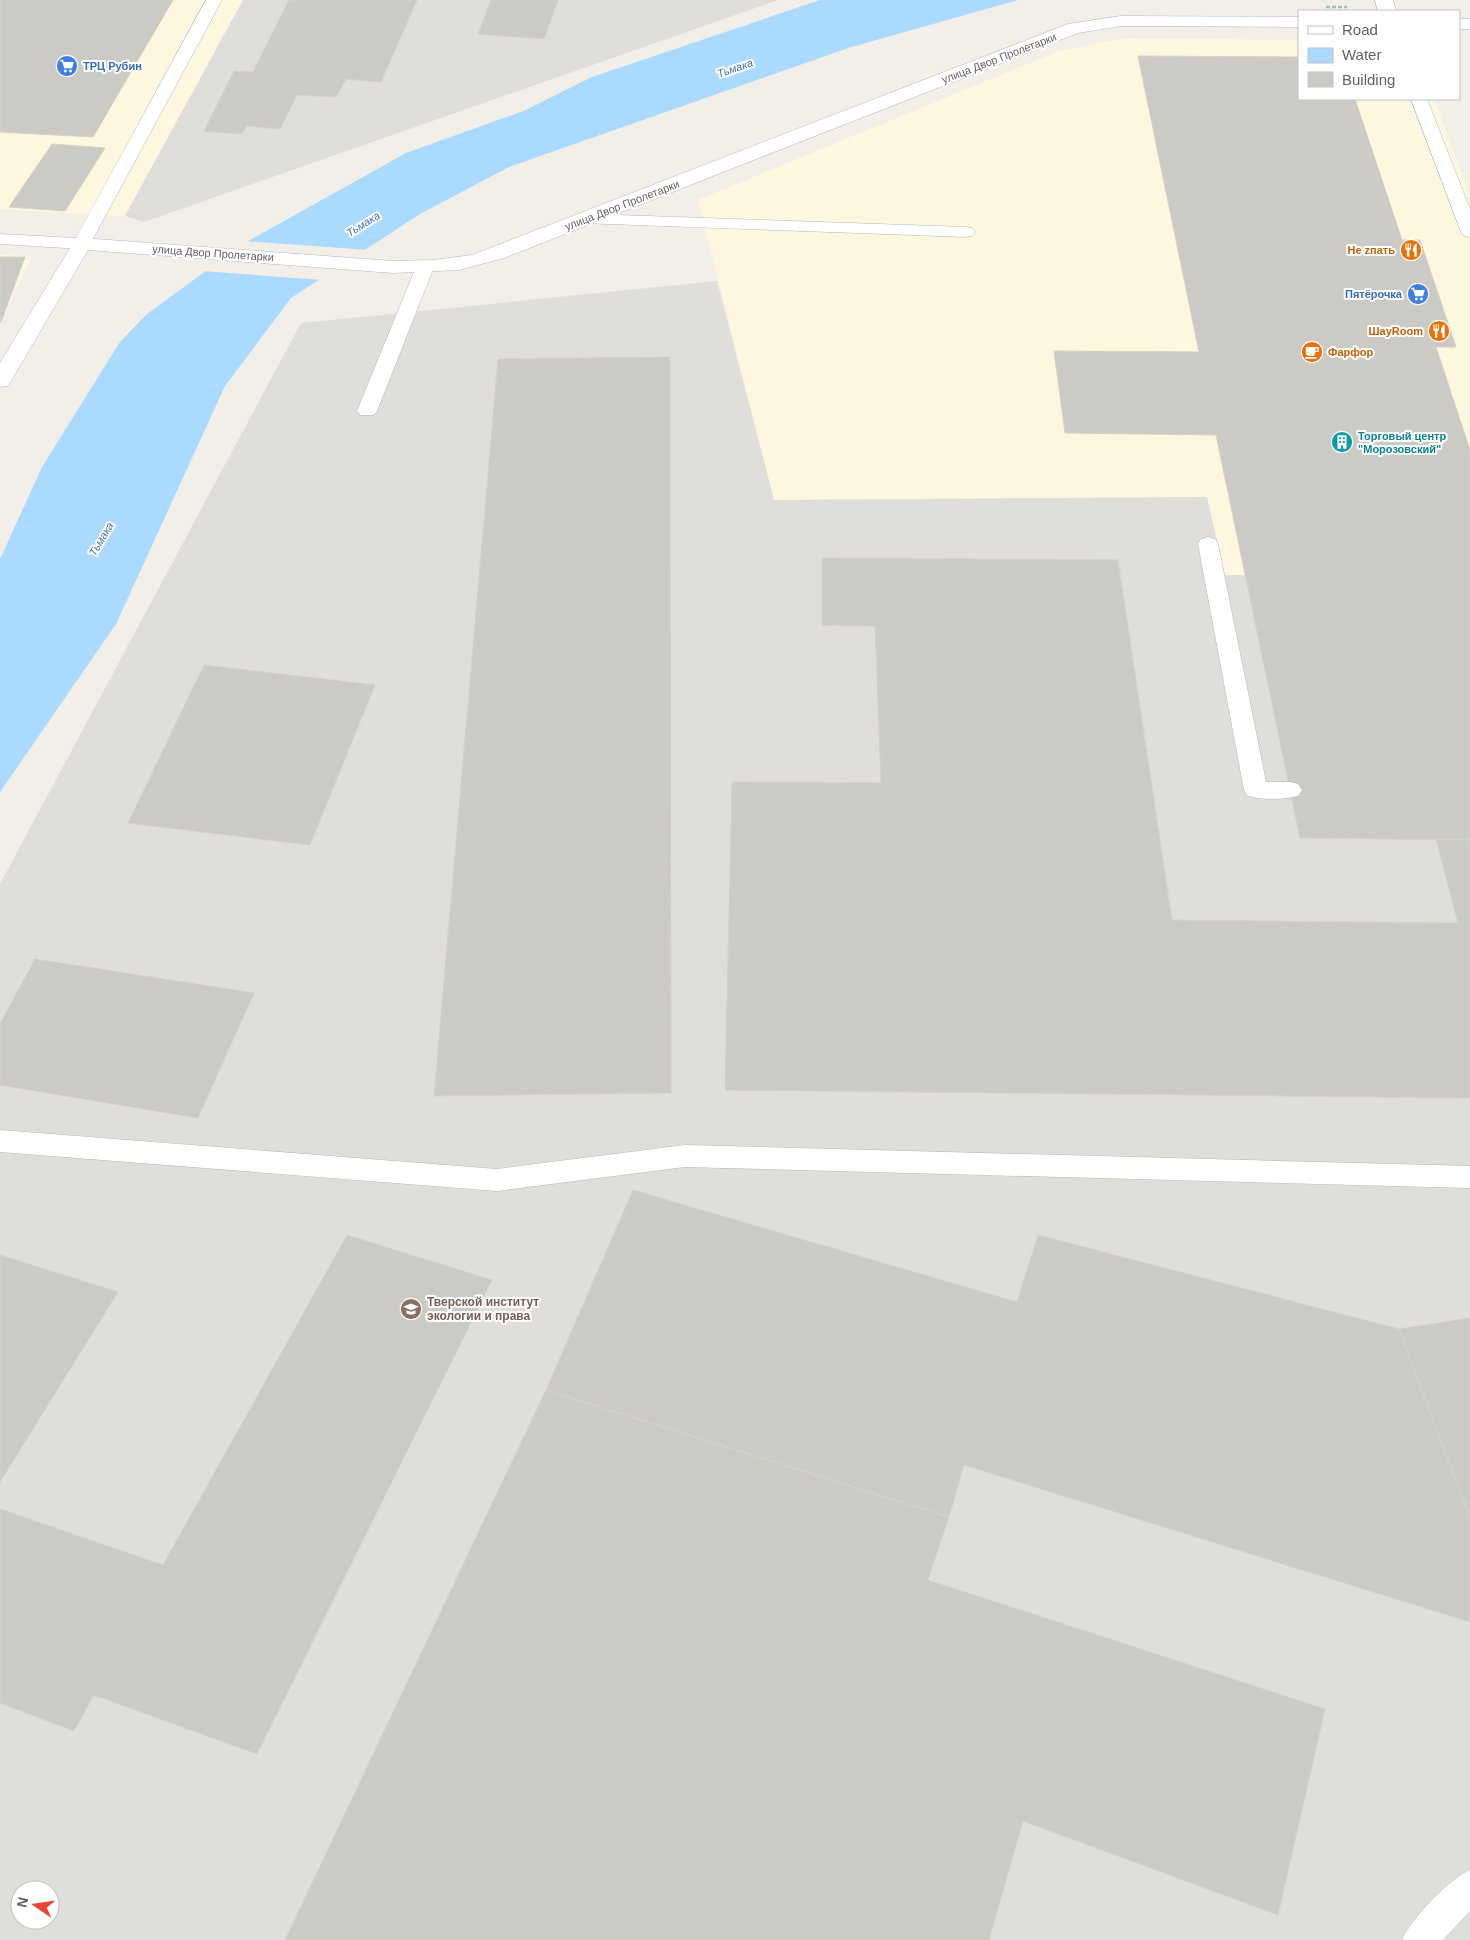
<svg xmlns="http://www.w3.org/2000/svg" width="1470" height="1940" font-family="Helvetica,sans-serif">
  <rect width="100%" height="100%" fill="#f1efe8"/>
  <!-- commercial -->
  <path fill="#fef7e0" d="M0,0H243L125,216L0,209Z
    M1126,38L1299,40V99H1434L1470,196V746L1424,577L1225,575L1207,497L774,500L698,200L1059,51Z
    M0,255L32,256L0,324Z"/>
  <!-- industrial -->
  <path fill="#e0deda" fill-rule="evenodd" d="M243,0H778L144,222L125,216Z
    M717,281L774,500L1207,497L1225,575L1424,577L1470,746V1940H0V884L301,323ZM20,1890H50V1920H20Z"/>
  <!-- water -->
  <path fill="#aadaff" d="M820,0H1018L848,48L509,167L420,214L291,298L225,386L116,624L0,792V559L42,467L120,342L146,315L241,245L406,153L526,110L592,77Z"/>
  <!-- pier -->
  <path fill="#f1efe8" d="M243,241L370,250L322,280L202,271Z"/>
  <!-- building -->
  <path fill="#cccac5" stroke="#d6d1c6" d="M0,0H173L93,137L0,132Z
    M289,0H417L381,82L346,79L336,97L297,95L280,129L247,126L242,134L204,131L234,71L253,72Z
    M491,0H558L544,39L478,34Z
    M1138,56L1299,57V99H1355L1402,240H1420L1456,347H1436L1470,450V840L1300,838L1216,435L1065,433L1054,351L1199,352Z
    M52,144L105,148L65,211L9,207Z
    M0,257H25L1,322H0Z
    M670,357L671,1093L434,1096L498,359Z
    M822,558L1118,560L1172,920L1458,923L1436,839L1470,840V1098L725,1090L732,782L881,783L875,626L822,625Z
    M204,665L375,685L310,845L128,823Z
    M35,959L254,993L198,1118L0,1085V1024Z
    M633,1190L1017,1302L1038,1235L1399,1329L1470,1518V1622L964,1465L949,1517L546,1390Z
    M347,1235L492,1280L257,1754L94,1695L74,1731L0,1703V1509L163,1565Z
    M0,1255L118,1292L0,1482Z
    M1470,1318V1518L1399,1329Z
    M546,1390L949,1517L928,1580L1325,1709L1278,1915L1023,1821L989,1940H285Z"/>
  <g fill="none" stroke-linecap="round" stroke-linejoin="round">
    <!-- lane casing -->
    <g stroke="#b5b8bc" stroke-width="1">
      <path id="lane" d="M206,0H222L88,248L82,249L0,244V234L76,238Z
        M1411,99H1427L1470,209V237L1464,236L1461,232Z
        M588,214L966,227L972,228L975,232L972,236L966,237L582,223L579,219L582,215Z
        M425,262L431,263L434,267L377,411L374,415H360L357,411L416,267L419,263Z
        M1208,537L1215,539L1218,544L1266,782H1290L1298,784L1302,790L1298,796C1283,800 1263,800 1248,796L1244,790L1198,544L1201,539Z
        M0,1130L497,1169L685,1145L1470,1166V1188L685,1167L497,1191L0,1152Z
        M1470,1870V1911L1443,1940H1402C1411,1919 1449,1879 1470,1870Z"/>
    </g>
    <!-- street casing -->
    <g stroke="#b5b8bc" stroke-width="1">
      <path id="street" d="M1375,0H1393L1396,11H1378Z
        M1121,16L1299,17V27L1121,26L1078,33L504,258L459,270L393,273L88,250L11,381L8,386L0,387V363L75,240L82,238L393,261L433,260L472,255L1068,24Z
        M1459,19H1470V29H1459Z"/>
    </g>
    <!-- path -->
    <path stroke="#9cc7a9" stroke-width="2.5" stroke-dasharray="4 2" stroke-linecap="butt" d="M1326,7H1347"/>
    <!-- lane -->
    <use href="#lane" fill="#fff" fill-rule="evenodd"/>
    <!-- street -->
    <use href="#street" fill="#fff" fill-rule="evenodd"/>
  </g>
  <!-- icons -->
  <defs>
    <g id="supermarket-disc" transform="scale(1.125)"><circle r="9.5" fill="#3f7fe0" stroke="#fff"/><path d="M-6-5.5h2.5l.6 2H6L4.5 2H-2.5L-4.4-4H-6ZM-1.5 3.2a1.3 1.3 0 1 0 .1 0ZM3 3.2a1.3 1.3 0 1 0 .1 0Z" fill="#fff"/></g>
    <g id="restaurant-disc" transform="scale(1.125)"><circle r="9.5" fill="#e8710a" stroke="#fff"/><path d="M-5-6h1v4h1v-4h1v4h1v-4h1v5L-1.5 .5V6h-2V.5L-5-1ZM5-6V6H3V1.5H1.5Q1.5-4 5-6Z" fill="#fff"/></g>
    <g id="cafe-disc" transform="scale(1.125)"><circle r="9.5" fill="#e8710a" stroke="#fff"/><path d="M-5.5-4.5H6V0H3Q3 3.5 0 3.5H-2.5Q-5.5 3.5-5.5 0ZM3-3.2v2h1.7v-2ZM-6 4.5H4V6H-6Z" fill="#fff"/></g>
    <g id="building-disc" transform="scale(1.125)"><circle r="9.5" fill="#0f9aa8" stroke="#fff"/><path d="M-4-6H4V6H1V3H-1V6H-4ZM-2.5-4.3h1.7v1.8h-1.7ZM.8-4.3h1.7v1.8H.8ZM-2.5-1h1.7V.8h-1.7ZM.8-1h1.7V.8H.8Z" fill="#fff"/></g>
    <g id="university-disc" transform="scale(1.125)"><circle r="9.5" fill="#8d6e63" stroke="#fff"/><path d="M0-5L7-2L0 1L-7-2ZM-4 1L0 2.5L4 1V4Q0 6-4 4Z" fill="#fff"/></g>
  </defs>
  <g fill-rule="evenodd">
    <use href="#supermarket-disc" x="67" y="66"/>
    <use href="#restaurant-disc" x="1411" y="250"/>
    <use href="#supermarket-disc" x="1418" y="294"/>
    <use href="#restaurant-disc" x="1439" y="331"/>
    <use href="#cafe-disc" x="1312" y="352"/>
    <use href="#building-disc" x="1342" y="442"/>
    <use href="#university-disc" x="411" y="1309"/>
  </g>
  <g text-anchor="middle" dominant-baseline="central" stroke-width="4" stroke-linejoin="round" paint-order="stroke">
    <!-- far-street labels -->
    <g font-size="11" fill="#5f6368" stroke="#fff">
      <text transform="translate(999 58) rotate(-21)">улица Двор Пролетарки</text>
      <text transform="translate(622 205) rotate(-21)">улица Двор Пролетарки</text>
      <text transform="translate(213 253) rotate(4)">улица Двор Пролетарки</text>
    </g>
    <!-- far-shop labels -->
    <g font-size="11" font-weight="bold" fill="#366cbe" stroke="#fff" text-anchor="start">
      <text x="83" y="66">ТРЦ Рубин</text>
      <text x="1402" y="294" text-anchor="end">Пятёрочка</text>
    </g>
    <!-- far-water labels -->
    <g font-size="11" font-style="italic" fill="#4174aa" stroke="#fff">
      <text transform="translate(735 68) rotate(-19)">Тьмака</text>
      <text transform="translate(363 224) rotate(-32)">Тьмака</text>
      <text transform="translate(101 539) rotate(-59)">Тьмака</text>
    </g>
    <!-- far-food labels -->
    <g font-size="11" font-weight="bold" fill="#c56008" stroke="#fff" text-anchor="end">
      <text x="1395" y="250">Не zпать</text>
      <text x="1423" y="331">ШауRoom</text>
      <text x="1328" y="352" text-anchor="start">Фарфор</text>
    </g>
    <!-- far-culture labels -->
    <g font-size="11" font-weight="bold" fill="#0d838f" stroke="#fff" text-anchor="start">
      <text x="1358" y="436">Торговый центр<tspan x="1358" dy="13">"Морозовский"</tspan></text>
    </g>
    <!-- education labels -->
    <g font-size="12" font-weight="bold" fill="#785e54" stroke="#fff" text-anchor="start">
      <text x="427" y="1302">Тверской институт<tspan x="427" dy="14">экологии и права</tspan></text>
    </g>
  </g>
  <!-- legend -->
  <rect x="1298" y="10" width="162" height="90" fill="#ffffff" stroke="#bfc1c3"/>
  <rect x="1308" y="26" width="25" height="8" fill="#ffffff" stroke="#bfc1c3"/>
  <text x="1342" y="35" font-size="15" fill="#5f6368">Road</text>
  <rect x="1308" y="48" width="25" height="15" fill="#aadaff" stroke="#bfc1c3"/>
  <text x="1342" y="60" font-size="15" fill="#5f6368">Water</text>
  <rect x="1308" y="72" width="25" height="15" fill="#cccac5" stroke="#bfc1c3"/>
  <text x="1342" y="85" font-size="15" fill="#5f6368">Building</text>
  <!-- north arrow -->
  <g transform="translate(35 1905) rotate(283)"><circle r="24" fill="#ffffff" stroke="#bfc1c3"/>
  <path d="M0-4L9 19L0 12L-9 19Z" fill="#ea4335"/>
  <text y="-8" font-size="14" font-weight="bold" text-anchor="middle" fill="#5f6368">N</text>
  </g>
</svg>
